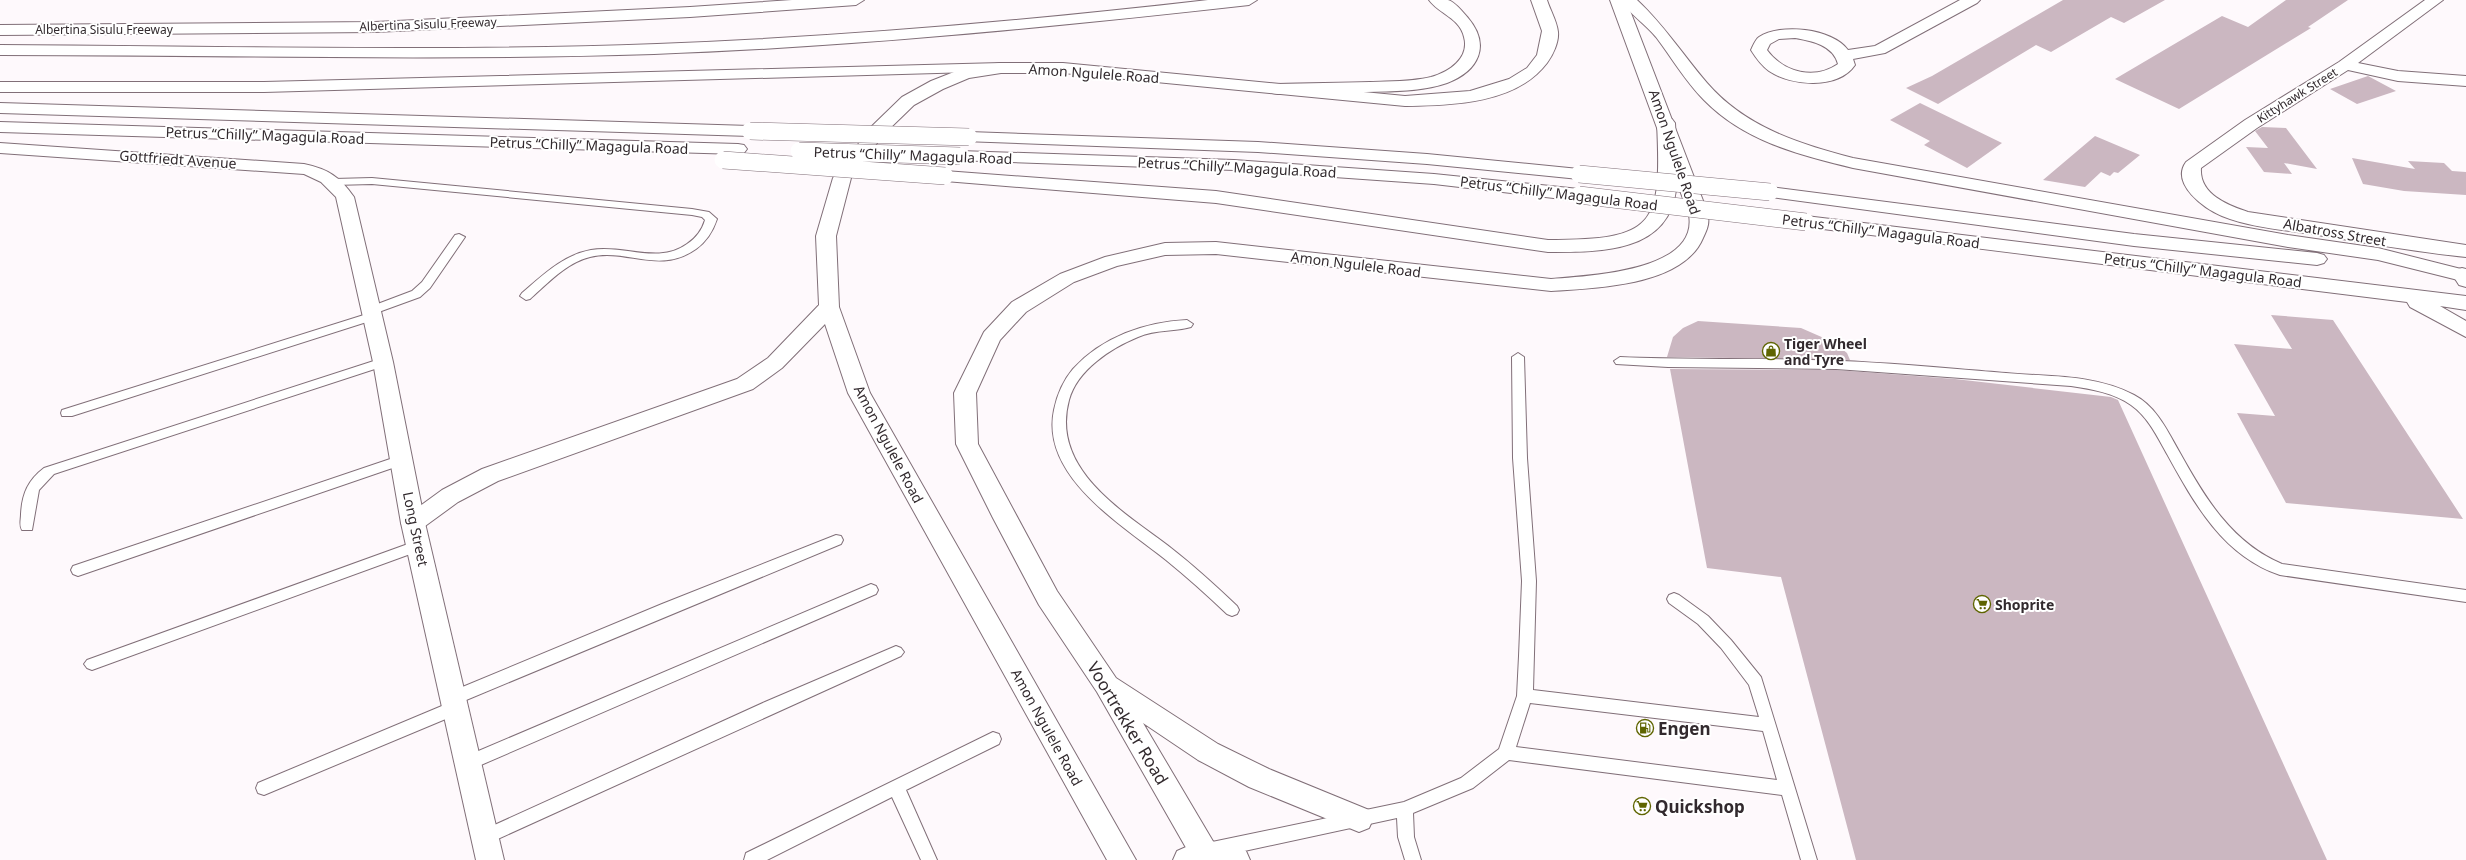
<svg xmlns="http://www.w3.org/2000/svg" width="2466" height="860" font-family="'Noto Sans',sans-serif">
  <rect width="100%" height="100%" fill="#fef9fc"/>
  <!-- building -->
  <path fill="#cbb7c1" d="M2063,0H2165L2124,23L2111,17L2051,52L2036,45L1938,104L1906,88L1932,76Z
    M2286,0H2348L2308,27L2311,28L2179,109L2115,79L2222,16L2248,27Z
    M2368,76L2396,91L2357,104L2330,89Z
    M1920,103L2002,143L1967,168L1924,145L1930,141L1890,120Z
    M2262,127L2286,128L2317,169L2284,163L2292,174L2264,172L2246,147L2268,148L2255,131Z
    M2095,136L2140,155L2118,173L2114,172L2110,176L2101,172L2085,187L2043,180Z
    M2352,158L2415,169L2408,161L2444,163L2452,171L2466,172V195L2404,191L2363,184Z
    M2271,315L2333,320L2463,519L2286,503L2237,413L2275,416L2234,344L2292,349Z
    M1698,321L1801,328L1833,342L1847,353L1850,360L1667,357L1673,337L1683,328Z
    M1670,369L1836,370L1955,379L2111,397L2118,400L2327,860H1856L1781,577L1707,568Z"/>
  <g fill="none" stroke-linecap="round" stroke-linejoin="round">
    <!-- service casing -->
    <g stroke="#816f78" stroke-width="2">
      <path id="service" d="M372,178L692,209L709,212L717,219C713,231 706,242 696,249C659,275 627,248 590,257C566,263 548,283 530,299L526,300L520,296L522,293C543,275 563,255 591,250C624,244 658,265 687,244C696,238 702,230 705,220L702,217L692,215L372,184L334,185L329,182L334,179Z
        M459,234L465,237L430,288L420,297L376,313L378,316L376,319L72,416H62L61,413L62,410L367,314L365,311L367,308L412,291L422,282L455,235Z
        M1187,320L1193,324L1191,327C1174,332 1156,329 1138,337C1111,348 1077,370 1069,400C1050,470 1124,512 1171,548C1194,566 1216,586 1237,606L1239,610L1237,614L1232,616L1227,614C1207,595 1187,577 1166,560C1122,525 1040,476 1054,410C1057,395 1063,381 1073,369C1102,337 1145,322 1187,320Z
        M1518,353L1524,357L1527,458L1536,581L1533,690L1759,717L1749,685L1721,648L1698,624L1669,603L1667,599L1669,595L1674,593L1679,595L1708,616L1731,640L1761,677L1817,860H1801L1782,795L1509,760L1473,788L1413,813L1414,837L1421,860H1405L1398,837L1397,818L1212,858L1206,856L1204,850L1206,844L1212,842L1404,802L1461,778L1499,749L1517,696L1519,656L1522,581L1513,458L1512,357ZM1530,703L1763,731L1777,780L1516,747Z
        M1620,357C1684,360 1747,358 1811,360C1876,361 1941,368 2006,373C2048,377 2095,374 2134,395C2157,407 2168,432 2180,453C2205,498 2232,543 2282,564L2466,590V602L2280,575C2223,556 2194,503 2167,454C2157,436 2148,417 2131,405C2114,393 2092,389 2071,386L1836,369L1668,367L1616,364L1614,361Z
        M383,358L387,359L389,362L387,365L54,474L39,490L32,530H22C19,525 21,520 21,514C22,494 28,480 44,468Z
        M402,455L407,457L409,460L407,463L78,576L73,574L71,570L73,566Z
        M836,535L841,536L843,540L841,544L459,703L463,708L460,713L264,795L258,793L256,788L258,783L449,703L445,698L448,693L662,604Z
        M419,540L424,541L426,545L424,549L92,670L87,668L84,664L87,660Z
        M871,584L876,586L878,590L876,594L474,768L468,770L462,768L460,763L462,758Z
        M896,646L901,648L904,652L901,656L491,842L485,845L479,842L477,837L479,832L765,702Z
        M993,732L999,734L1001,739L999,744L906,790L937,860H921L892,797L767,860H744L746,853Z"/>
    </g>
    <!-- minor casing -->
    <g stroke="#816f78" stroke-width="2">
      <path id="minor" d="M1960,0H1980L1977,3L1885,53L1853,59L1855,65C1838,90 1791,86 1769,71C1761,65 1756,58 1751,50C1753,46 1755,40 1759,37C1780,23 1832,28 1848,50L1875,46ZM1795,38C1812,41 1833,45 1838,64C1815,80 1784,73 1767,50L1770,44L1779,39Z
        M2425,0H2443L2358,63L2398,71L2466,76V86L2398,81L2348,70L2257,128L2201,168C2199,194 2227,205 2248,212L2466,245V257C2416,252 2367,243 2318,235C2286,230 2252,228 2222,216C2205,209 2170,184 2186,162L2245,120L2339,62Z
        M0,143L304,164C328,169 340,177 354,197L393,362L425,523L421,529L413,532L405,529L401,523L373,362L336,197L321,182L304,174L0,153Z
        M2462,268L2466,269V287L2459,285L2452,274L2455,270Z
        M1204,839L1246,851L1250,860H1173L1177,851Z"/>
    </g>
    <!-- tertiary casing -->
    <g stroke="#816f78" stroke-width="2">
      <path id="tertiary" d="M413,514L421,517L425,523L504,860H476L401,523L405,517Z"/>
    </g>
    <!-- secondary casing -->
    <g stroke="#816f78" stroke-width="2">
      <path id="secondary" d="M1531,0H1547C1550,10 1557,21 1558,32C1559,42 1553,55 1547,63C1516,104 1453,105 1405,106L1063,73H1001L969,78L943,89L914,105L883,135L851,178L836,236L839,307L870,393L1136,860H1107L848,393L825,324L782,368L753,389L498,481L458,502L421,529L413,532L405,529L401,523L405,517L442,490L482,469L737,379L768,358L819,305L816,236L833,178L871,127L902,97L931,81L959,70L1001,63H1063L1405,96L1470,91L1509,79L1527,68L1537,55L1542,31Z
        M1610,0H1626L1707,211C1710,222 1708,228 1703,238C1683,286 1596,288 1551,291L1216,254L1165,255L1117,266L1074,282L1026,312L1000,340L976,393L978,444L1057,591L1116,678L1218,744L1269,769L1369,810L1373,819L1369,828L1359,832L1249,787L1198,760L1143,723L1214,843L1223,851L1227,860H1193L1097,692L1039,605L993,518L956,444L954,393L984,332L1012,302L1060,274L1105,257L1165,243L1216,242L1551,279C1586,276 1699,272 1689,215Z"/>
    </g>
    <!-- primary casing -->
    <g stroke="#816f78" stroke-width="2">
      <path id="primary" d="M1620,0H1637C1664,25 1683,55 1707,83C1745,127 1799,144 1853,158L2288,235L2378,248L2465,270L2466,277L2458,280L2378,260L2288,247L1853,168C1799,155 1744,141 1704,100C1685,81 1672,58 1656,37C1645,24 1630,14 1620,0Z
        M1001,63L1007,65L1009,68L1007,71L264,92H0V82H264Z
        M0,103L750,126L756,127L759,131L756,135L750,136L0,113Z
        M1666,118L1672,119L1675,123C1676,145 1679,168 1676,190C1668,254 1597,252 1548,252L1216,203L945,181L939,180L936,176L939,172L945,171L1216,191L1548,240C1655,240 1662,226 1657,123L1660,119Z
        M0,122L738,144L744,145L747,149L744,153L738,154L0,132Z
        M969,132L1258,142L1427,154L1579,169L1585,170L1588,174L1585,178L1579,179L1427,164L1258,152L963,141L960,137L963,133Z
        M960,151L1234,160L1434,174L1579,189L1585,191L1588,195L1585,199L1579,201L1434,184L1234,170L954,160L951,156L954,152Z
        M1770,187L2134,234L2317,253L2324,255L2327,259L2324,263L2317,265L2134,246L1764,196L1761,192L1764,188Z
        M1806,216L2466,296V310L2440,306L2466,321V337L2410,307L2407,302L1799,226L1797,222L1799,218Z"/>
    </g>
    <!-- motorway casing -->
    <g stroke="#816f78" stroke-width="2">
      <path id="motorway" d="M792,0H864L856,5L690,17L375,32L0,35V25L375,22L690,7Z
        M1208,0H1257L1249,5C1051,27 853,47 654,54C436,61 218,55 0,55V45C219,46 438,52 657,44C841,37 1025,21 1208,0Z
        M1429,0C1435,0 1443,0 1448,0C1455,2 1463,12 1468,18C1491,45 1479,71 1447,83C1421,92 1393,91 1366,92C1337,93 1307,93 1278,94L1272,93L1270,89L1272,85L1278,84C1309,83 1339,83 1370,82C1390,81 1411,82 1431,77C1449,72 1470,58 1464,37C1460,18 1439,14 1429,0Z"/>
    </g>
    <!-- service -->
    <use href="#service" fill="#fff" fill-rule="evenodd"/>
    <!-- minor -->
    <use href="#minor" fill="#fff" fill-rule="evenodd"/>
    <!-- tertiary -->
    <use href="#tertiary" fill="#fff" fill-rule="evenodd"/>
    <!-- secondary -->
    <use href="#secondary" fill="#fff" fill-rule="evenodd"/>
    <!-- primary -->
    <use href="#primary" fill="#fff" fill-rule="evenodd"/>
    <!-- motorway -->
    <use href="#motorway" fill="#fff" fill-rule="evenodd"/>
    <!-- primary-bridge casing -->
    <g stroke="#816f78" stroke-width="18" stroke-linecap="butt">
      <path id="primary-bridge" d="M750,131L969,137
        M799,151L960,156
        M723,160L945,176
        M1579,174L1770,192
        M1579,195L1806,222"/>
    </g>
    <!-- primary-bridge -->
    <use href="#primary-bridge" stroke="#fff" stroke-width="17"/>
  </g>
  <!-- icons -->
  <defs>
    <g id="shop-ring" transform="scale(0.9)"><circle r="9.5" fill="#fff" stroke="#5f6501" stroke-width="1.5"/><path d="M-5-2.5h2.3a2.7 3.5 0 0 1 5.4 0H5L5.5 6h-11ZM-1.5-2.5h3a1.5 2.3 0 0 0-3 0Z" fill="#5f6501"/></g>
    <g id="supermarket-ring" transform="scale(0.9)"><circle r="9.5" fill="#fff" stroke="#5f6501" stroke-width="1.5"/><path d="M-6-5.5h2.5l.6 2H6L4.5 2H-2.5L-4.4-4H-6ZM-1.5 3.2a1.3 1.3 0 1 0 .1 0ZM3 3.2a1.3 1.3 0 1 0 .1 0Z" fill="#5f6501"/></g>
    <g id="fuel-ring" transform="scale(0.9)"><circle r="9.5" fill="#fff" stroke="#5f6501" stroke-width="1.5"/><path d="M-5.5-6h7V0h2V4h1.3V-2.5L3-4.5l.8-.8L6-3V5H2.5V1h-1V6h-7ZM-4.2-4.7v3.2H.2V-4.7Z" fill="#5f6501"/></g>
  </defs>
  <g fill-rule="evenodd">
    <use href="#shop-ring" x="1771" y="351"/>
    <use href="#supermarket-ring" x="1982" y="604"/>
    <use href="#fuel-ring" x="1645" y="728"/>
    <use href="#supermarket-ring" x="1642" y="806"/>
  </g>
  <g text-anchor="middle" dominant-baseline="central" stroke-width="4" stroke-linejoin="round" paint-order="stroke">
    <!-- far-street labels -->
    <g font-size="12" fill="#322a2e" stroke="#fff">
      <text transform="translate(428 24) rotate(-2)">Albertina Sisulu Freeway</text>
      <text x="104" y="29">Albertina Sisulu Freeway</text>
      <text transform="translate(2297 95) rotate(-32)">Kittyhawk Street</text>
    </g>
    <!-- street labels -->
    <g font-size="14" fill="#322a2e" stroke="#fff">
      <text transform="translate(1094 73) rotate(4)">Amon Ngulele Road</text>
      <text transform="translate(265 135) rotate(2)">Petrus “Chilly” Magagula Road</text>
      <text transform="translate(589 145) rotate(2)">Petrus “Chilly” Magagula Road</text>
      <text transform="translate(1675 152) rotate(71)">Amon Ngulele Road</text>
      <text transform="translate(913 155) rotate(2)">Petrus “Chilly” Magagula Road</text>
      <text transform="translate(178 159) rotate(4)">Gottfriedt Avenue</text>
      <text transform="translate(1237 167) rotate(3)">Petrus “Chilly” Magagula Road</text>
      <text transform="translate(1559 193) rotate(7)">Petrus “Chilly” Magagula Road</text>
      <text transform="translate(1881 231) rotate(7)">Petrus “Chilly” Magagula Road</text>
      <text transform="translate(2335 232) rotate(10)">Albatross Street</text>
      <text transform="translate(1356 264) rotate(7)">Amon Ngulele Road</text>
      <text transform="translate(2203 270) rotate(7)">Petrus “Chilly” Magagula Road</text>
      <text transform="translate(889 444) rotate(62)">Amon Ngulele Road</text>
      <text transform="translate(416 529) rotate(78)">Long Street</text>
      <text transform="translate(1047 727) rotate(61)">Amon Ngulele Road</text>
    </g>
    <!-- poi labels -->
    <g font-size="14" font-weight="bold" fill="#322a2e" stroke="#fff" text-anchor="start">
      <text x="1784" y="343">Tiger Wheel<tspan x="1784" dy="16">and Tyre</tspan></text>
      <text x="1995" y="604">Shoprite</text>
    </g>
    <!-- near-street labels -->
    <g font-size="17" fill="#322a2e" stroke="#fff">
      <text transform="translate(1128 723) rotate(59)">Voortrekker Road</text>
    </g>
    <!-- near-poi labels -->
    <g font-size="17" font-weight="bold" fill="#322a2e" stroke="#fff" text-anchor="start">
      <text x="1658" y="728">Engen</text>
      <text x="1655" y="806">Quickshop</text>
    </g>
  </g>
</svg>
